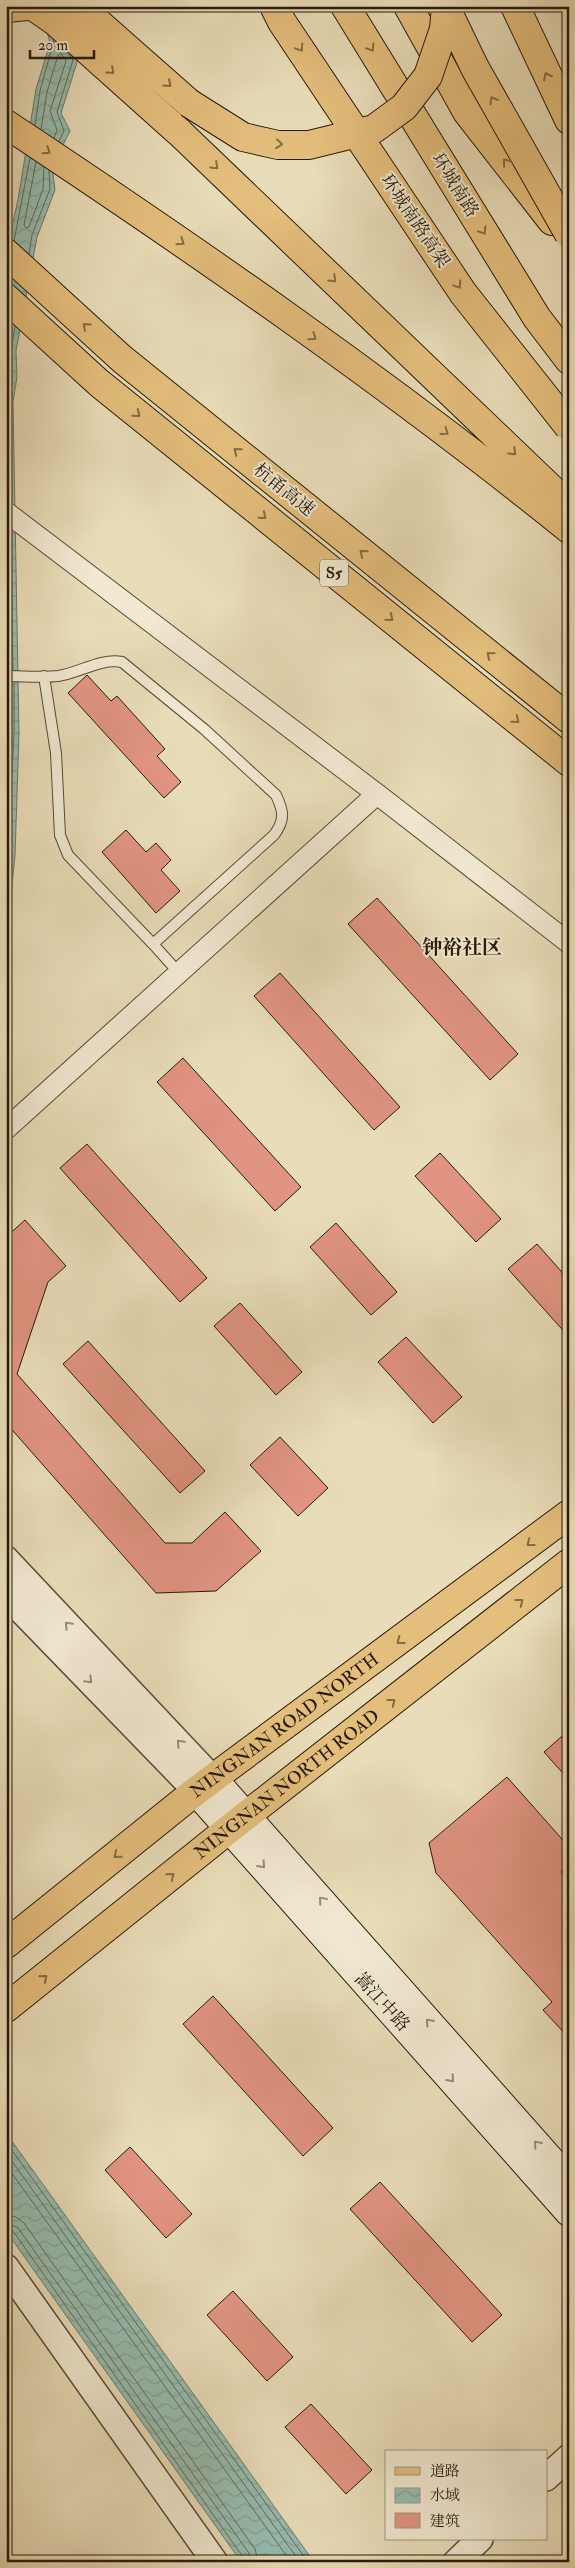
<svg xmlns="http://www.w3.org/2000/svg" width="575" height="2568" font-family="'IM FELL Double Pica','Noto Serif SC',serif">
  <defs>
    <pattern id="water-waves" width="16" height="10" patternUnits="userSpaceOnUse" patternTransform="scale(1.25)"><rect width="16" height="10" fill="#97bcaf"/><path d="M0 5q4-4 8 0t8 0" fill="none" stroke="#82a195"/></pattern>
  </defs>
  <rect width="100%" height="100%" fill="#e9ddb9"/>
  <filter id="stains"><feTurbulence type="fractalNoise" baseFrequency=".004" numOctaves="4"/><feColorMatrix values="0 0 0 0 .2 0 0 0 0 .09 0 0 0 0 .02 0 0 0 .5 -.17"/></filter>
  <radialGradient id="worn" r=".72"><stop offset=".6" stop-color="#630" stop-opacity="0"/><stop offset="1" stop-color="#630" stop-opacity=".3"/></radialGradient>
  <!-- water -->
  <path fill="url(#water-waves)" stroke="#6a7b6d" d="M57,6H98L78,59L61,113L70,131L63,145L53,174L55,190L37,237L16,351L17,377L13,402L19,733L15,856L6,944V252L18,200L36,89L50,43L46,27Z
    M6,2133L314,2562H241L237,2556L6,2231Z"/>
  <g fill="none" stroke-linecap="round" stroke-linejoin="round">
    <!-- shore -->
    <path stroke="#5e6b5c" stroke-width="1" d="M35,125L40,91L54,40
      M41,129L47,92L58,55L61,53L66,61L50,111L57,130L54,138
      M59,141L64,131L57,112L73,60L69,54
      M36,162L24,225L26,228L29,227L43,189L44,167
      M14,241L30,158
      M29,254L32,235L50,189L49,171
      M11,502L8,402L12,377L11,350L15,327
      M11,530L13,670
      M6,786L7,682
      M6,893L14,733V682
      M6,2142L308,2562
      M6,2153L300,2562
      M6,2165L291,2562
      M6,2215L16,2217L24,2223L255,2549L258,2562
      M6,2222L18,2228L249,2553L251,2562
      M6,2229L13,2231L243,2557L244,2562"/>
  </g>
  <!-- building -->
  <path fill="#e19481" stroke="#261a0a" d="M87,675L111,701L117,696L165,749L157,756L181,782L164,798L68,693Z
    M126,830L146,852L156,843L171,860L161,870L180,891L156,913L102,852Z
    M377,898L518,1054L490,1080L348,924Z
    M280,973L400,1107L374,1130L254,996Z
    M183,1058L301,1187L275,1211L157,1082Z
    M87,1144L207,1278L180,1302L60,1168Z
    M440,1153L501,1219L476,1242L415,1176Z
    M25,1220L66,1266L48,1282L17,1374L165,1543H192L225,1512L261,1551L216,1591L156,1593L6,1423V1237Z
    M336,1223L397,1292L371,1315L310,1247Z
    M537,1244L569,1280V1337L508,1269Z
    M240,1303L302,1372L276,1395L214,1326Z
    M406,1337L462,1397L433,1423L378,1362Z
    M88,1341L205,1471L180,1493L63,1364Z
    M280,1437L328,1488L298,1516L250,1465Z
    M569,1730V1780L544,1752Z
    M507,1777L569,1847V1866L561,1872L569,1880V2038L543,2010L552,2002L436,1873L429,1843Z
    M213,1996L333,2128L303,2156L183,2024Z
    M130,2147L192,2214L166,2238L105,2170Z
    M380,2182L502,2315L472,2342L350,2209Z
    M233,2291L293,2357L267,2381L207,2315Z
    M311,2404L372,2470L346,2494L285,2427Z"/>
  <g fill="none" stroke-linecap="round" stroke-linejoin="round">
    <!-- service casing -->
    <g stroke="#574b36" stroke-width="12">
      <path id="service" d="M6,676C23,676 41,678 58,676C79,673 100,658 122,662L204,729L276,795C284,812 285,820 274,835L153,944L179,973
        M44,676L56,753L60,835L68,855L153,944"/>
    </g>
    <!-- minor casing -->
    <g stroke="#574b36" stroke-width="22">
      <path id="minor" d="M6,512L377,794
        M6,1129L377,794L569,943"/>
    </g>
    <!-- tertiary casing -->
    <g stroke="#574b36" stroke-width="28">
      <path id="tertiary" d="M6,1559L213,1779
        M6,1595L196,1791
        M6,2267L215,2562
        M546,2478L569,2457
        M456,2562L480,2539"/>
    </g>
    <!-- secondary casing -->
    <g stroke="#261a0a" stroke-width="30">
      <path id="secondary" d="M213,1779L569,2181
        M196,1791L569,2212"/>
    </g>
    <!-- primary casing -->
    <g stroke="#261a0a" stroke-width="30">
      <g id="primary">
        <path d="M345,6L537,318L569,360"/>
        <path d="M408,6L467,112L552,221"/>
        <path d="M6,8L28,6"/>
        <path id="s1" d="M6,1944L196,1791L569,1514"/>
        <path id="s2" d="M6,2008L229,1829L569,1563"/>
      </g>
    </g>
    <!-- trunk casing -->
    <g stroke="#261a0a" stroke-width="30">
      <path id="trunk" d="M33,6L56,22L180,133L569,506
        M79,6L189,103
        M515,6L569,120
        M6,124C199,252 389,384 569,529"/>
    </g>
    <!-- motorway casing -->
    <g stroke="#261a0a" stroke-width="30">
      <path id="motorway" d="M6,253L122,359L569,719
        M6,298L99,383L569,762"/>
    </g>
    <!-- service -->
    <use href="#service" stroke="#f1e9d2" stroke-width="10"/>
    <!-- minor -->
    <use href="#minor" stroke="#f1e9d2" stroke-width="20"/>
    <!-- tertiary -->
    <use href="#tertiary" stroke="#f1e9d2" stroke-width="25"/>
    <!-- secondary -->
    <use href="#secondary" stroke="#f1e9d2" stroke-width="28"/>
    <!-- primary -->
    <use href="#primary" stroke="#e4be7c" stroke-width="28"/>
    <!-- trunk -->
    <use href="#trunk" stroke="#e4be7c" stroke-width="28"/>
    <!-- motorway -->
    <use href="#motorway" stroke="#e4be7c" stroke-width="28"/>
    <!-- trunk-bridge casing -->
    <g stroke="#261a0a" stroke-width="30" stroke-linecap="butt">
      <path id="trunk-bridge" d="M274,6L282,22L463,293L569,427
        M445,6L475,68L569,234
        M189,103L243,137L278,145H309L374,129L404,107L428,76L444,29L446,6"/>
    </g>
    <!-- trunk-bridge -->
    <use href="#trunk-bridge" stroke="#e4be7c" stroke-width="28"/>
  </g>
  <!-- one-way arrows -->
  <defs><path id="oneway-chevron" d="M-2-3.5L2.5 0L-2 3.5" fill="none" stroke-width="1.6" stroke-linecap="round" stroke-linejoin="round" transform="scale(1.25)"/></defs>
  <g stroke="#856c43">
    <use href="#oneway-chevron" transform="translate(300 48) rotate(56)"/>
    <use href="#oneway-chevron" transform="translate(371 48) rotate(58)"/>
    <use href="#oneway-chevron" transform="translate(111 71) rotate(42)"/>
    <use href="#oneway-chevron" transform="translate(547 76) rotate(-116)"/>
    <use href="#oneway-chevron" transform="translate(168 84) rotate(42)"/>
    <use href="#oneway-chevron" transform="translate(493 100) rotate(-119)"/>
    <use href="#oneway-chevron" transform="translate(279 144) rotate(6)"/>
    <use href="#oneway-chevron" transform="translate(47 151) rotate(34)"/>
    <use href="#oneway-chevron" transform="translate(506 162) rotate(-128)"/>
    <use href="#oneway-chevron" transform="translate(215 166) rotate(44)"/>
    <use href="#oneway-chevron" transform="translate(483 231) rotate(58)"/>
    <use href="#oneway-chevron" transform="translate(181 242) rotate(35)"/>
    <use href="#oneway-chevron" transform="translate(333 279) rotate(44)"/>
    <use href="#oneway-chevron" transform="translate(458 285) rotate(56)"/>
    <use href="#oneway-chevron" transform="translate(86 326) rotate(-138)"/>
    <use href="#oneway-chevron" transform="translate(313 337) rotate(35)"/>
    <use href="#oneway-chevron" transform="translate(137 414) rotate(39)"/>
    <use href="#oneway-chevron" transform="translate(445 432) rotate(36)"/>
    <use href="#oneway-chevron" transform="translate(237 451) rotate(-141)"/>
    <use href="#oneway-chevron" transform="translate(513 452) rotate(44)"/>
    <use href="#oneway-chevron" transform="translate(263 516) rotate(39)"/>
    <use href="#oneway-chevron" transform="translate(363 553) rotate(-141)"/>
    <use href="#oneway-chevron" transform="translate(390 618) rotate(39)"/>
    <use href="#oneway-chevron" transform="translate(490 655) rotate(-141)"/>
    <use href="#oneway-chevron" transform="translate(516 720) rotate(39)"/>
    <use href="#oneway-chevron" transform="translate(530 1543) rotate(143)"/>
    <use href="#oneway-chevron" transform="translate(520 1602) rotate(-38)"/>
    <use href="#oneway-chevron" transform="translate(400 1641) rotate(143)"/>
    <use href="#oneway-chevron" transform="translate(392 1702) rotate(-38)"/>
    <use href="#oneway-chevron" transform="translate(117 1855) rotate(141)"/>
    <use href="#oneway-chevron" transform="translate(171 1876) rotate(-39)"/>
    <use href="#oneway-chevron" transform="translate(44 1978) rotate(-39)"/>
  </g>
  <g stroke="#968c78">
    <use href="#oneway-chevron" transform="translate(68 1625) rotate(-133)"/>
    <use href="#oneway-chevron" transform="translate(89 1680) rotate(46)"/>
    <use href="#oneway-chevron" transform="translate(180 1743) rotate(-133)"/>
    <use href="#oneway-chevron" transform="translate(262 1865) rotate(48)"/>
    <use href="#oneway-chevron" transform="translate(322 1900) rotate(-131)"/>
    <use href="#oneway-chevron" transform="translate(429 2022) rotate(-131)"/>
    <use href="#oneway-chevron" transform="translate(451 2079) rotate(48)"/>
    <use href="#oneway-chevron" transform="translate(537 2144) rotate(-131)"/>
  </g>
  <g text-anchor="middle" dominant-baseline="central" stroke-width="4" stroke-linejoin="round" paint-order="stroke">
    <!-- shield labels -->
    <rect fill="#f1e9d2" stroke="#635846" stroke-width="1" x="320" y="559.5" width="28" height="27" rx="4"/>
    <g font-size="16" font-weight="bold" fill="#261a0a">
      <text x="334" y="573">S5</text>
    </g>
    <!-- street labels -->
    <g font-size="18" fill="#261a0a" stroke="#f1e9d2">
      <text transform="translate(455 185) rotate(58)">环城南路</text>
      <text transform="translate(415 221) rotate(56)">环城南路高架</text>
      <text transform="translate(284 490) rotate(39)">杭甬高速</text>
      <text stroke="none"><textPath href="#s1" startOffset="354">NINGNAN ROAD NORTH</textPath></text>
      <text stroke="none"><textPath href="#s2" startOffset="359">NINGNAN NORTH ROAD</textPath></text>
      <text transform="translate(382 2002) rotate(48)">嵩江中路</text>
    </g>
    <!-- quarter labels -->
    <g font-size="20" font-weight="bold" fill="#261a0a" stroke="#f1e9d2">
      <text x="462" y="947">钟裕社区</text>
    </g>
  </g>
  <!-- margin -->
  <rect width="575" height="2568" fill="none" stroke="#e9ddb9" stroke-width="25"/>
  <rect x="8" y="8" width="560" height="2553" fill="none" stroke="#261a0a" stroke-width="2.5"/>
  <rect x="12" y="12" width="550" height="2543" fill="none" stroke="#261a0a"/>
  <!-- legend -->
  <rect x="385" y="2450" width="162" height="90" fill="#f1e9d2" stroke="#a09682"/>
  <rect x="395" y="2467" width="25" height="8" fill="#e4be7c" stroke="#a09682"/>
  <text x="430" y="2476" font-size="15" fill="#261a0a">道路</text>
  <rect x="395" y="2488" width="25" height="15" fill="url(#water-waves)" stroke="#a09682"/>
  <text x="430" y="2500" font-size="15" fill="#261a0a">水域</text>
  <rect x="395" y="2513" width="25" height="15" fill="#e19481" stroke="#a09682"/>
  <text x="430" y="2526" font-size="15" fill="#261a0a">建筑</text>
  <!-- scale -->
  <path d="M30 50v8h64v-8" fill="none" stroke="#261a0a" stroke-width="2.5"/>
  <text x="38" y="50" font-size="15" fill="#261a0a" stroke="#f1e9d2" stroke-width="4" paint-order="stroke">20 m</text>
  <rect width="100%" height="100%" filter="url(#stains)"/>
  <rect width="100%" height="100%" fill="url(#worn)"/>
</svg>
